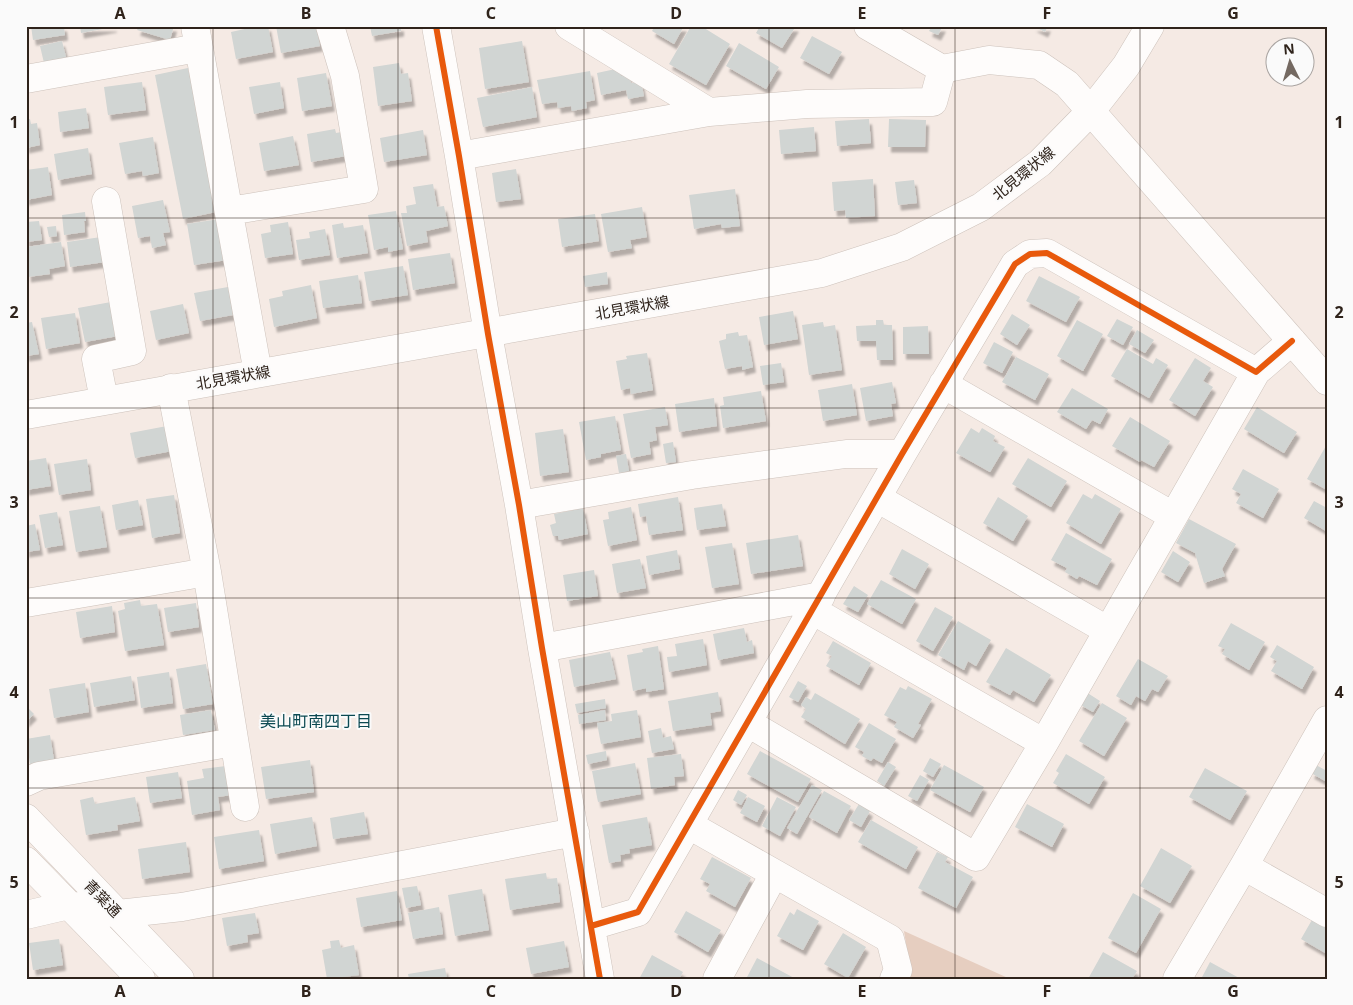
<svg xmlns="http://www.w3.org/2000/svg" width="1353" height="1005" font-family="'Noto Sans','Noto Sans JP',sans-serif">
  <defs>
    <filter id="shadow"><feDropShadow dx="3" dy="5.5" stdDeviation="1" flood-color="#0004"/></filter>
  </defs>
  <rect width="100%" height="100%" fill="#f5eae4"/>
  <!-- green -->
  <path fill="#e6cec0" d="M904,931L1008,978V979H909L911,975Z"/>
  <!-- building -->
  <path fill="#d1d5d3" filter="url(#shadow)" d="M31,26H64L65,35L33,40Z
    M80,26H114V27L81,33Z
    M139,26H174L170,40L137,30Z
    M258,26H268L273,52L236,59L231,32Z
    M276,26H316L320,46L281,53Z
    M370,26H401V31L372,36Z
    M655,26H684L674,44L652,31Z
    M691,26H701L730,44L706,85L669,64Z
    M760,26H796L782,48L756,33Z
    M932,26H943L938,35L929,31Z
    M1033,26H1048L1045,32Z
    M812,36L842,52L829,74L800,58Z
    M62,41L67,61L45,67L40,46Z
    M522,41L529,82L485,89L479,48Z
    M739,43L779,67L766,89L726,66Z
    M399,63L401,74L408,73L412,101L378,106L373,67Z
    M188,68L216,212L183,219L155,75Z
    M620,68L621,76L629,75L631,83L641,82L644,96L628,99L626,90L601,95L597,73Z
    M590,71L595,100L586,102L587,108L572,111L571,106L558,108L557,102L542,104L537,80Z
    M326,73L332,106L302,111L297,78Z
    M142,82L146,110L108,115L104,87Z
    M280,82L284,108L254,114L249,87Z
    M532,87L537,117L483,127L477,98Z
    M86,108L89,128L60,132L58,112Z
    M30,119L31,124L37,123L40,145L26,148V120Z
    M869,119L871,143L837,146L835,121Z
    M889,119L926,120L925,147H888Z
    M814,127L816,151L781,154L779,130Z
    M335,129L336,133L347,131L352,155L311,162L307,134Z
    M423,130L427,155L384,162L380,138Z
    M293,136L299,165L264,171L259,143Z
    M153,137L159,173L143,176L142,171L125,174L119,143Z
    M88,148L92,174L58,180L54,154Z
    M48,167L52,195L26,200V170Z
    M516,169L521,199L496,202L492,173Z
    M873,179L875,216L846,218L845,210L834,211L832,182Z
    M914,180L917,203L898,205L895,182Z
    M433,184L437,207L444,206L448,226L426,231L428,242L407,246L401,213H407L406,206L416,204L413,187Z
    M735,189L740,226L722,228L721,224L694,229L689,195Z
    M163,200L170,232L163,233L166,245L152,248L150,236L138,238L132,206Z
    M642,207L647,237L630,240L632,248L608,252L601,214Z
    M396,211L403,249L388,252V247L374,250L368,215Z
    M85,212L86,221H84L85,232L64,235L62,215Z
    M595,214L599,241L562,247L558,219Z
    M219,219L227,260L194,265L187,224Z
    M39,221L42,240L26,242V222Z
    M288,222L293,254L265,258L261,234L271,232L270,225Z
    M343,223L344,228L363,225L368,253L337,258L332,225Z
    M56,226L57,236L49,237L47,227Z
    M325,229L330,255L299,260L296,240L310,238L309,232Z
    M101,237L105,262L70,267L67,242Z
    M61,242L65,266L49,269L50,274L28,277L26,247Z
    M450,253L455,283L413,290L408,259Z
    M403,266L408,295L369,301L364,272Z
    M607,272L608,284L585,287L583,276Z
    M358,275L362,303L323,308L319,281Z
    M1039,276L1080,297L1066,322L1026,301Z
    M311,285L317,318L274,327L269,299L283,296L282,291Z
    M228,287L233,315L200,321L194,293Z
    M111,302L118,336L85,342L78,308Z
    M183,304L189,333L156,340L150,311Z
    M793,311L798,339L764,345L759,317Z
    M75,313L80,343L46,349L41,318Z
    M1012,314L1030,325L1017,345L1000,334Z
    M1117,319L1133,327L1123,345L1107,336Z
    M876,320H883L884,325H892L893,360H877L876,341H857L856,326L876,325Z
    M1077,320L1103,334L1083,371L1057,356Z
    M32,322L39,354L26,356V323Z
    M823,322L824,327L835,325L842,370L809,375L802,325Z
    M928,326L929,354H903V327Z
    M1137,330L1154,340L1145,353L1129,344Z
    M738,332L739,336L747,335L753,367L742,370V366L725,369L719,341L726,339V334Z
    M994,342L1013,352L1002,373L983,363Z
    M1127,349L1153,364L1156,358L1168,365L1149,398L1111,376Z
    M647,353L653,390L631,394L630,388L621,390L616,361L627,359L626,356Z
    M1016,357L1049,374L1035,400L1002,382Z
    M1195,358L1211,368L1203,381L1213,387L1195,416L1169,400Z
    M781,363L784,382L763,385L760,366Z
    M892,382L896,403L891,404L893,416L866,421L860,388Z
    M852,384L857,415L823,421L818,390Z
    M1072,388L1108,409L1100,424L1092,420L1086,429L1057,412Z
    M761,391L766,421L723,428L720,406L724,405L723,397Z
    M714,398L717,426L679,432L675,404Z
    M665,407L668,425L655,427L657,440L649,442L651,454L631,458L623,414Z
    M1257,407L1297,432L1284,453L1244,429Z
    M615,416L621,450L601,454V457L586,460L579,422Z
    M1130,417L1170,441L1154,467L1141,460L1140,462L1112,446Z
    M167,426L172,451L135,458L130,433Z
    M971,428L979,433L982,428L995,436L993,441L1005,447L990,472L956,453Z
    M563,429L569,472L540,476L535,433Z
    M673,442L676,462L666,463L663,444Z
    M1327,444V490L1307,479Z
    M626,454L629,471L619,473L616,456Z
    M46,458L51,486L26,490V461Z
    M1028,458L1067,481L1051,507L1012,484Z
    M87,459L91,490L59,495L54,464Z
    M1243,469L1279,489L1263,518L1236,503L1241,494L1232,489Z
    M1083,494L1092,499L1095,494L1121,509L1101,544L1066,523Z
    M174,495L180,533L152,538L146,499Z
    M678,497L683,530L649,535L646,516L640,517L638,504Z
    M998,497L1028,516L1013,541L983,523Z
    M138,500L143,525L116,530L112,505Z
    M1314,501L1327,508L1326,531L1304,518Z
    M722,504L726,526L697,530L694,508Z
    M100,506L107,547L76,552L69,511Z
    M631,507L637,540L608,546L603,520L609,519L608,512Z
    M583,508L588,534L559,540L558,536H553L550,525L556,523L554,514Z
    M57,512L63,545L45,548L39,515Z
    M1189,519L1236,544L1222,569L1225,576L1204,583L1195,553L1176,543Z
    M35,524L40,550L26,552V526Z
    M1066,533L1112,559L1097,585L1079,576L1077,579L1065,572L1067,568L1051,560Z
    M798,535L803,566L751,574L746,543Z
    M732,543L739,584L712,588L705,547Z
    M902,549L929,564L915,589L889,574Z
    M677,550L680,569L649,575L646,556Z
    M1173,551L1190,562L1178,582L1161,572Z
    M640,559L646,588L617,593L612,564Z
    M594,570L598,596L567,601L563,575Z
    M881,580L916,599L902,624L867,604Z
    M854,586L868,595L858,612L843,604Z
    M140,600L141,606L157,604L164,645L125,651L118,611L125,609L124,603Z
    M196,603L199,627L168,632L164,608Z
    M112,606L115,632L80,638L76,612Z
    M935,607L953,617L933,651L916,641Z
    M958,621L991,640L976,666L968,661L964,670L938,655Z
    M1231,623L1265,642L1249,670L1222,654L1225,649L1218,646Z
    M744,628L747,642L752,640L754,653L718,660L713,634Z
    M703,639L707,665L669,672L667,657L677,656L675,644Z
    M833,641L871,663L859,685L826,666L832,656L826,653Z
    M1277,645L1314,667L1302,689L1271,671L1277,661L1270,657Z
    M658,646L664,689L646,692V688L633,691L627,655L643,652L642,649Z
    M1006,648L1051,675L1034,702L1013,690L1010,695L986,682Z
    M610,652L616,679L574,687L569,660Z
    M1138,659L1168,676L1158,692L1152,689L1145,701L1136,696L1131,705L1116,696Z
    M206,664L213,704L183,709L176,669Z
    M169,672L173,703L141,708L137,677Z
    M131,676L135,700L94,707L90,683Z
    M798,681L807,686L798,702L789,697Z
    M85,683L89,712L54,718L49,689Z
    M908,686L932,699L918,724L921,725L913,738L894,727L897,722L884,715L900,687L906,690Z
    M718,692L721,711L710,713L712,725L673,731L668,701Z
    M1086,692L1100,701L1093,712L1079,704Z
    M815,693L860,719L845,744L801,717L806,709L801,705L806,697L811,700Z
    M605,699L606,708L577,713L575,704Z
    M1102,703L1127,718L1104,756L1079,741Z
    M26,706L34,714L26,722Z
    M211,710L215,730L183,735L180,715Z
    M605,710L606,720L579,724L578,715Z
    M637,710L641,737L601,744L597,723L612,721L611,714Z
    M869,723L896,739L882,763L873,758L871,761L862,756L864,752L855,747Z
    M661,728L663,738L671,736L674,749L652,753L648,731Z
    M50,735L54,760L30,764L26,739Z
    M606,751L607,760L588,764L586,755Z
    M760,751L811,779L798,802L747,774Z
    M681,754L684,776L674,777L675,785L651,789L647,758Z
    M1066,754L1105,777L1089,804L1053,783L1059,773L1056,771Z
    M930,758L941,764L933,777L923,771Z
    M310,760L314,792L266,799L261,767Z
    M888,762L896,767L884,786L877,781Z
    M635,763L641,794L598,802L592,771Z
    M944,765L984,787L970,812L930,790Z
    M1316,765L1327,771V782L1311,773Z
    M226,766L231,795L218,797L220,810L192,815L187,781L204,778L202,769Z
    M1205,768L1247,791L1230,820L1189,797Z
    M178,772L182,798L150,803L146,777Z
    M920,775L929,780L917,801L908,796Z
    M812,785L822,790L797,834L787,828Z
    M738,790L747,795L741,805L733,800Z
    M824,791L851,806L837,833L809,817Z
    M93,797L95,804L135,797L140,821L117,825L118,830L86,835L80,800Z
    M748,797L765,806L757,822L740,813Z
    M777,797L796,807L780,836L762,826Z
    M859,804L870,811L861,827L849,820Z
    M1027,804L1064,824L1052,847L1015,827Z
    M364,812L368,834L333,839L330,818Z
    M312,817L317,846L275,854L270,824Z
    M647,817L652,845L629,849L630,853L620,855L621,861L609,863L602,825Z
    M871,820L918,847L906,869L858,842Z
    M259,830L264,861L219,869L214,837Z
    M186,842L190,872L142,879L138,849Z
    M1161,848L1192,866L1170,903L1140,886Z
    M937,852L948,857L945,862L973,877L956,908L918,888Z
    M712,857L751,878L735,907L706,891L710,884L700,879Z
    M546,873L547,879L557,878L560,902L510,910L505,879Z
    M417,886L421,905L406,908L402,888Z
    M482,889L489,930L455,936L448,895Z
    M397,891L402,920L361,927L356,898Z
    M1133,893L1161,909L1136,953L1108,938Z
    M439,907L443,934L413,939L408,913Z
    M797,909L819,921L803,950L777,936L790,912L794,915Z
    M686,911L721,930L708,952L674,932Z
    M255,913L259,933L247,935L248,942L227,946L222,918Z
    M1313,918L1327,926V954L1301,939Z
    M843,933L866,947L848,978L824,964Z
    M59,939L63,965L33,970L29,943Z
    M339,940L341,948L354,945L359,975L327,979L322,950L331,948L330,941Z
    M564,941L569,967L531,974L526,948Z
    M1103,952L1137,971L1132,979H1088Z
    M652,955L683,972L679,979H639Z
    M757,958L796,979H746Z
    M1210,962L1241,979H1201Z
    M445,968L447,979H409L408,974Z"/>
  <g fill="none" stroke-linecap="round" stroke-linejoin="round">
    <!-- minor casing -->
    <g stroke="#cdc2bb" stroke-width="29">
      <path id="minor" d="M195,26L258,373
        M436,26L459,156L488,334L519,505L542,648L600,979
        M569,26L709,112
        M868,26L942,69L989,60L1039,65L1067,84L1327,381
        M26,79L198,48
        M459,156L709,112L807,104L933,102L942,69
        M229,211L364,189L345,76L330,26
        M943,384L1173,516
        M171,388L207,572L245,807
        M104,400L96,359L132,351L106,201
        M877,498L1107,630
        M519,505L692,475L846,454H902
        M26,603L207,572
        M812,610L1044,743
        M542,648L821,596
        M748,723L976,857L1044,743L1256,372
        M26,782L39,776L234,742
        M26,818L180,979
        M689,825L890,939L898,970L894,979
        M26,861L141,979
        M1244,866L1327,913
        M26,915L69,905L118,914L182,907L575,832
        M591,926L638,912L902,454L1015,264L1030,254L1047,253L1256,372L1292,341
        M717,979L774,874
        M1177,979L1244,866L1327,720"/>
    </g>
    <!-- major casing -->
    <g stroke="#cdc2bb" stroke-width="29">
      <path id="major" d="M26,415L822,273L902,247L981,207L1040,163L1090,112L1126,66L1150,26"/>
    </g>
    <!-- minor -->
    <use href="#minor" stroke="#fefcfb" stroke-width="28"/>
    <!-- major -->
    <use href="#major" stroke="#fefcfb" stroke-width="28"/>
    <!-- cycleway casing -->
    <g stroke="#fafafa" stroke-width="9">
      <path id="cycleway" d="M436,26L459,156L488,334L519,505L542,648L600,979
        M591,926L638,912L902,454L1015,264L1030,254L1047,253L1256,372L1292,341"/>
    </g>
    <!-- cycleway -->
    <use href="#cycleway" stroke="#e8590c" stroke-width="6"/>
  </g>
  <!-- grid -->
  <path fill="none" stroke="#2f231b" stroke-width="1" stroke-opacity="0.55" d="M213,26V979M398,26V979M584,26V979M769,26V979M955,26V979M1140,26V979M26,218H1327M26,408H1327M26,598H1327M26,788H1327"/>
  <g text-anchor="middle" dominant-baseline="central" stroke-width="4" stroke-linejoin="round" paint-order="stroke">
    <!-- street labels -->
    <g font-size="15" fill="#2f231b" stroke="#fafafa">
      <text transform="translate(1023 173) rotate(-39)">北見環状線</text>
      <text transform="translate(632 307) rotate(-10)">北見環状線</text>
      <text transform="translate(233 377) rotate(-10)">北見環状線</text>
      <text transform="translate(103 898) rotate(46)">青葉通</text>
    </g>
    <!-- neighbourhood labels -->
    <g font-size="16" fill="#0b4952" stroke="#fafafa">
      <text x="316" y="721">美山町南四丁目</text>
    </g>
  </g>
  <!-- border -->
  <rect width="1353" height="1005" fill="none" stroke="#fafafa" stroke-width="55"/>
  <!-- north arrow -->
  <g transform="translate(1290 62) rotate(355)"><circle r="24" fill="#fafafa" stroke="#a9a4a1"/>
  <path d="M0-4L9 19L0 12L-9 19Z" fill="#746961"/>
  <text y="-8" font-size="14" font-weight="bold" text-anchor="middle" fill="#2f231b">N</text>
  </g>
  <rect x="28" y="28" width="1298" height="950" fill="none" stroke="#2f231b" stroke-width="2"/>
  <g font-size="16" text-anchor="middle" font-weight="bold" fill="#2f231b">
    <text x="120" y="19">A</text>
    <text x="306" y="19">B</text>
    <text x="491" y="19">C</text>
    <text x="676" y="19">D</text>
    <text x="862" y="19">E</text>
    <text x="1047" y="19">F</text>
    <text x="1233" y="19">G</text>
    <text x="14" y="128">1</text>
    <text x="1339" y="128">1</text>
    <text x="14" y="318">2</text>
    <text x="1339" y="318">2</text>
    <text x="14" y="508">3</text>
    <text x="1339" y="508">3</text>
    <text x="14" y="698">4</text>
    <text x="1339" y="698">4</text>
    <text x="14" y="888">5</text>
    <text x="1339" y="888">5</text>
    <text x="120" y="997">A</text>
    <text x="306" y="997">B</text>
    <text x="491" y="997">C</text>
    <text x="676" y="997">D</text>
    <text x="862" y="997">E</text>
    <text x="1047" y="997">F</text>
    <text x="1233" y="997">G</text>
  </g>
</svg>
